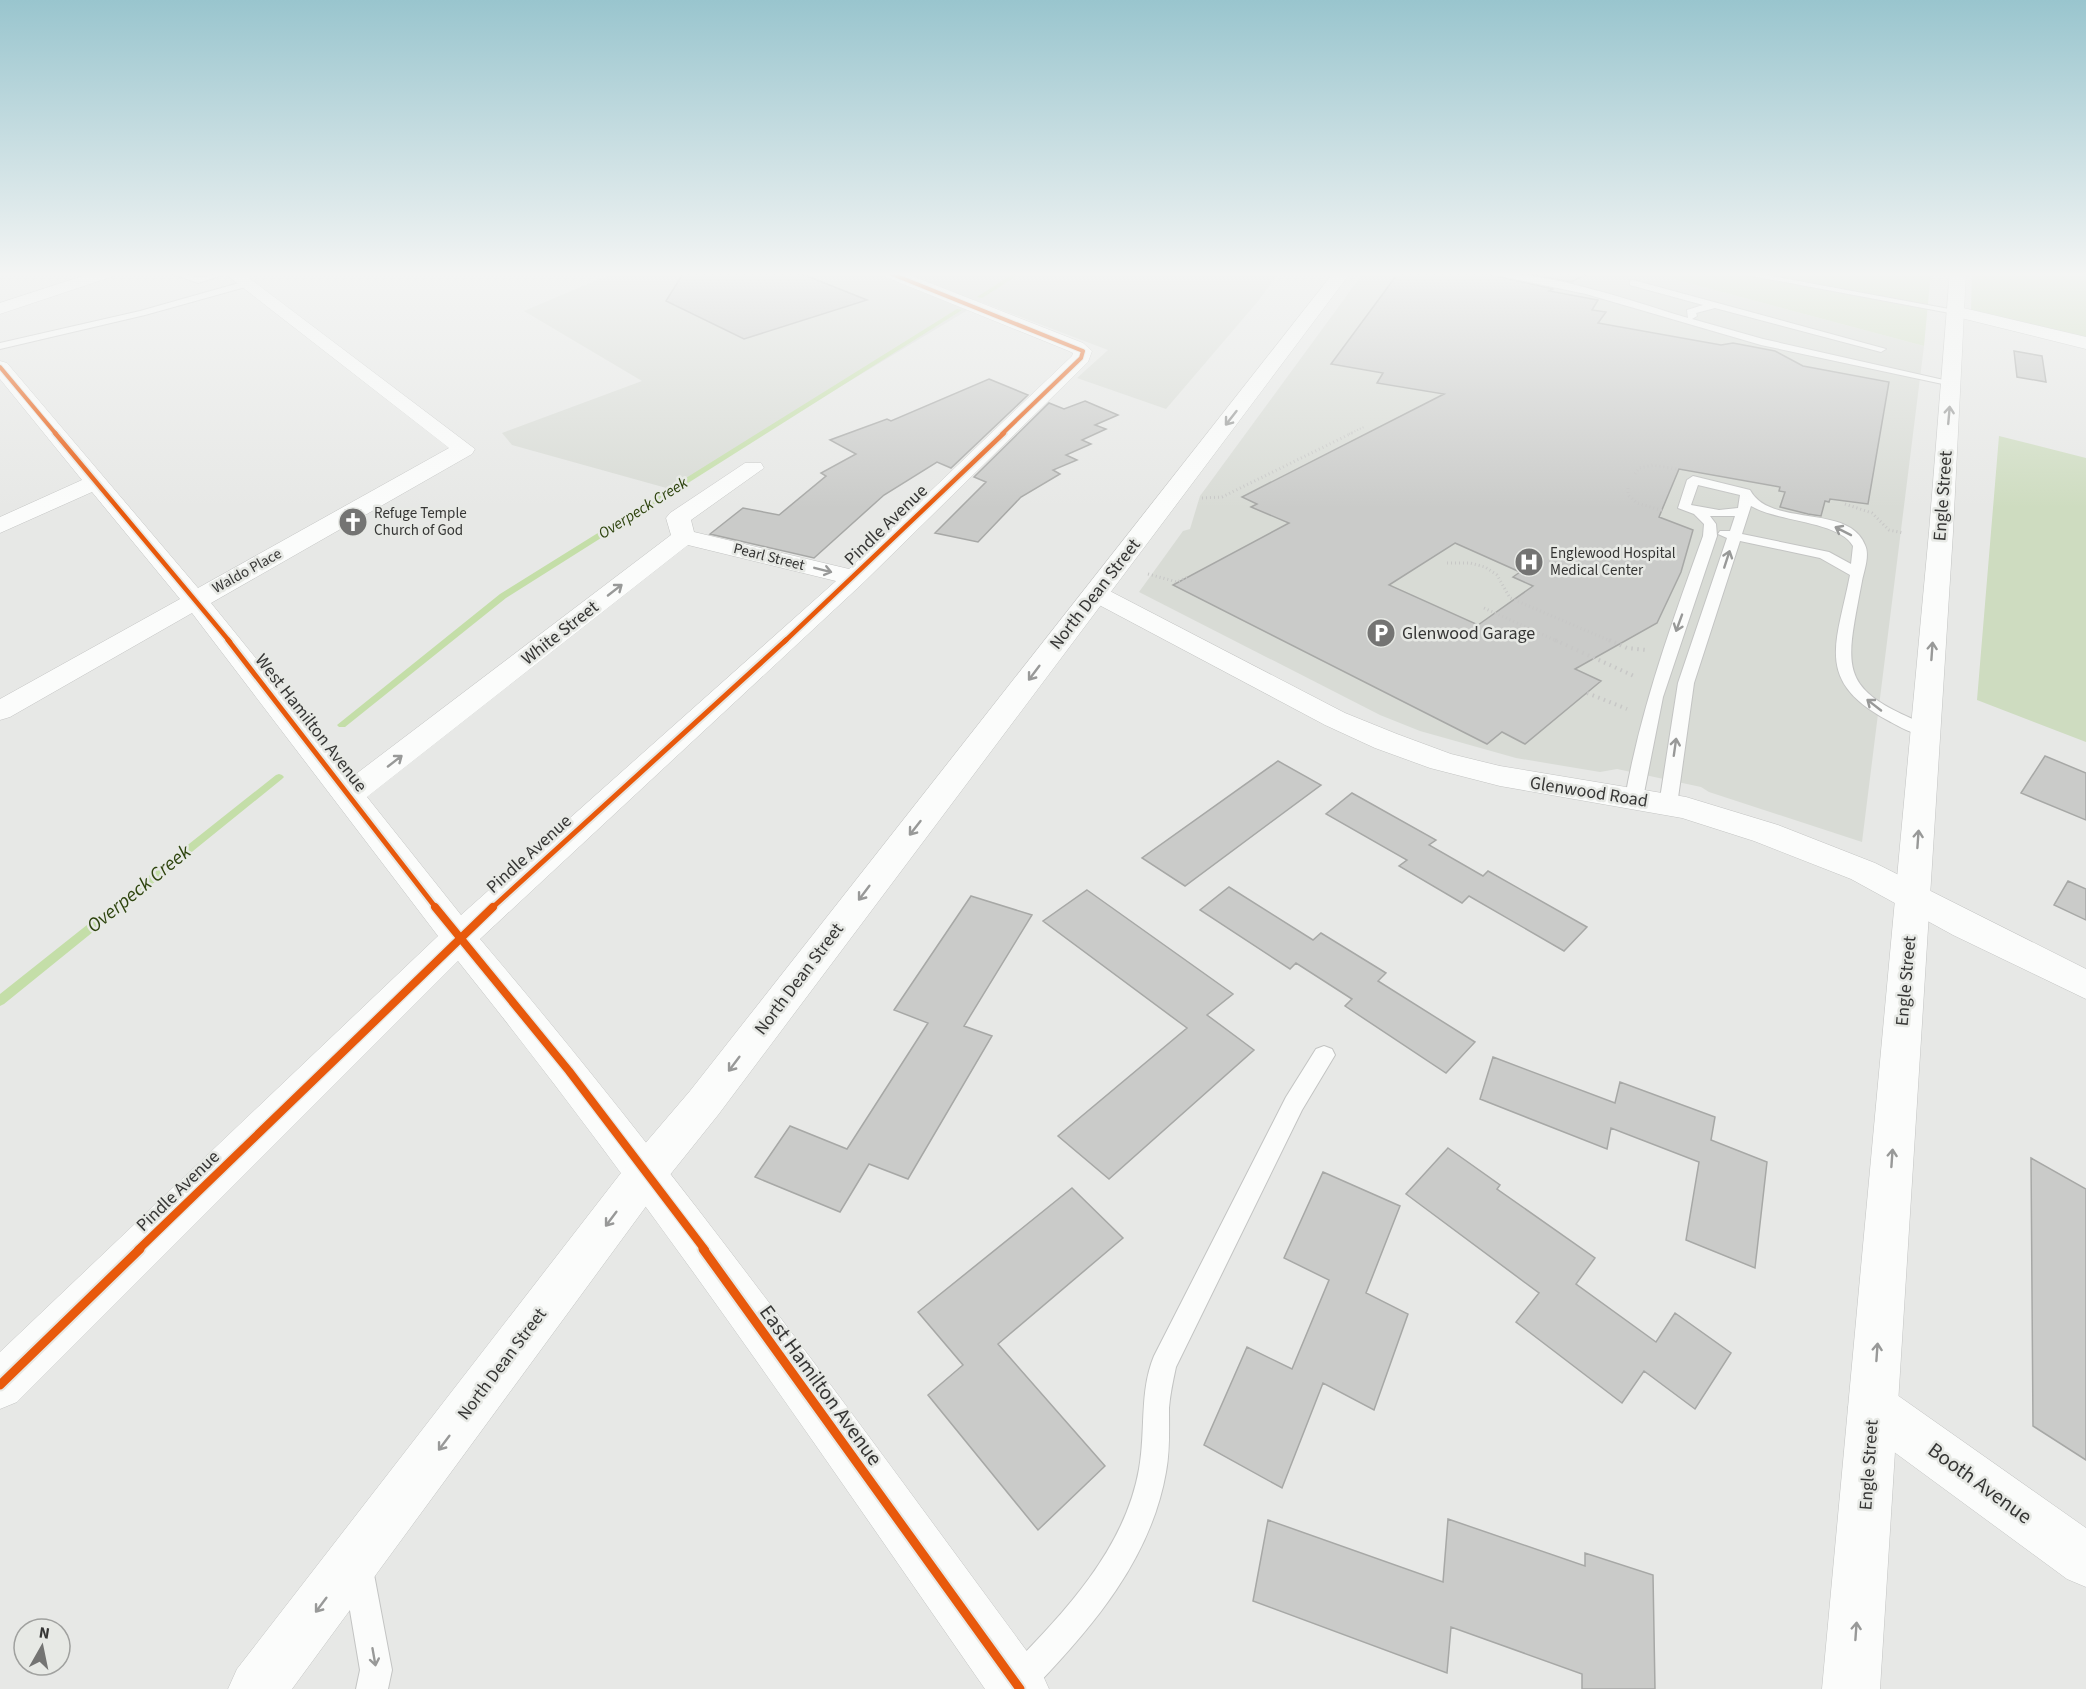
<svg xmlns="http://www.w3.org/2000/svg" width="2086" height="1689" font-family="'Source Sans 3',sans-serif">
  <rect width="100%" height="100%" fill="#e7e8e6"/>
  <!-- built -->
  <path fill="#d8dbd5" d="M616,272H1279L1259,300L1166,409L1077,378L1108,350L981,302L670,489L512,445L502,433L642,381L524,311Z
    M1364,272H1647L1924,346L1862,842L1709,792L1701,787L1617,769L1600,772L1516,758L1420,731L1380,715L1139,592L1183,531L1190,529L1200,496Z"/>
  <!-- green -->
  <path fill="#cedcc0" d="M1647,272H1931L1924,346Z
    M1972,272H2086V339L1971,310Z
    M1999,436L2086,458V742L1977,700Z"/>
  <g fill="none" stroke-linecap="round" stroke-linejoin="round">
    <!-- stream -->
    <path fill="#c4dea8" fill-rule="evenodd" d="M1016,272H1023L982,298L977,297Z
      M957,309L962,310L506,598L345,727H339L337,725L500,594Z
      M279,774L282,775L284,777L282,779L4,1004L0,1006V994L276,775Z"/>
  </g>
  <!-- building -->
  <path fill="#cacbc9" stroke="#a7a8a6" stroke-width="1.5" fill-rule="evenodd" d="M684,272H797L867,300L744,339L666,301Z
    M1399,272H1479L1553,289L1549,291L1598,300L1592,310L1606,312L1598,323L1721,345L1733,343L1775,351L1803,366L1889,382L1868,504L1830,499L1829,502L1825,501L1821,516L1808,514L1780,507L1785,492L1779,491L1780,487L1679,469L1659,517L1693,530L1681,572L1657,623L1575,669L1601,681L1525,744L1502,732L1487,744L1173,585L1289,523L1251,507L1257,504L1242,497L1444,394L1377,383L1383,373L1331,364ZM1455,543L1520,572L1513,577L1533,586L1478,625L1389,585Z
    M1516,272H1591L1571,282Z
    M2014,351L2042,356L2046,382L2017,377Z
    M989,379L1028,395L951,468L937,462L884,495L814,558L710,534L743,508L779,515L826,476L821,473L856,454L830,440L887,419L891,421Z
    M1085,401L1118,415L1095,425L1106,429L1082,440L1091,444L1066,455L1077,460L1053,470L1060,474L1021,497L978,542L935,533L986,482L974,477L1049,403L1064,409Z
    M2045,756L2086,773V820L2021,793Z
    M1278,761L1321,785L1185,886L1142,858Z
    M1352,793L1436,840L1429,845L1483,876L1488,871L1587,927L1564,951L1469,896L1462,903L1399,866L1407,860L1326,814Z
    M2068,881L2086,889V920L2054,905Z
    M1229,887L1313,940L1321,933L1386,973L1378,981L1475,1042L1446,1073L1345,1006L1352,999L1296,963L1290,969L1200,910Z
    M1087,890L1233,994L1207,1015L1254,1050L1109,1179L1058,1136L1187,1028L1043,921Z
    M971,896L1032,915L964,1026L992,1036L908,1179L869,1164L840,1212L755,1177L790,1126L847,1149L928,1023L894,1010Z
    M1493,1057L1615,1103L1620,1082L1715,1117L1711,1140L1767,1162L1755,1268L1686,1240L1699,1162L1611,1128L1607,1149L1480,1099Z
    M1448,1148L1500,1185L1497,1189L1595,1258L1576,1284L1656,1342L1675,1313L1731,1353L1695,1409L1644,1371L1622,1403L1516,1322L1539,1293L1406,1194Z
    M2031,1158L2086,1189V1460L2033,1426Z
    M1323,1172L1400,1206L1366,1293L1408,1314L1374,1410L1323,1383L1282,1488L1204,1445L1247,1347L1292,1369L1329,1280L1284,1258Z
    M1072,1188L1123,1238L998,1344L1105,1466L1038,1530L928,1395L963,1365L918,1312Z
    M1448,1519L1585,1566V1553L1653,1575L1655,1689H1582V1674L1451,1627L1447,1673L1253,1601L1268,1520L1443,1582Z"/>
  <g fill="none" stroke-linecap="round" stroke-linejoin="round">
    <!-- service casing -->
    <g stroke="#c3c4c3" stroke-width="2">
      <path id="service" d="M168,272C178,272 187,276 197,277C208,278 221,272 232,272L198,283Z
        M1481,272C1551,272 1622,298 1688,318L1687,310L1703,305L1630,285V281L1633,280L1886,349L1881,352L1715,308L1696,313L1697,316L1692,319L1763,339L1957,383L1952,386L1761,345L1586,294Z
        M1731,272H1750L1960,311L1955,314Z
        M246,281L249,282V286L145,315L0,349V343L140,311Z
        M1693,476L1750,490C1770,528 1849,503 1865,545C1870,555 1864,571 1862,581C1845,672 1836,689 1932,727L1934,731L1932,735C1918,738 1900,727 1889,721C1813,681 1837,643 1850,575L1820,558L1740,541L1694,683L1677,805L1668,811L1662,809L1659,805L1678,683L1727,538L1718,534L1720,531H1730L1735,516H1710L1716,524L1717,536L1663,697L1643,798L1640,802H1628L1625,798C1641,707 1672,622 1703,536L1704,524L1694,514L1678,508L1687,480ZM1698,485L1740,495L1738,508L1719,510L1691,505ZM1751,506C1778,522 1839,521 1853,546L1851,564L1829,552L1742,534Z
        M1324,1046L1332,1049L1335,1055L1302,1110L1176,1367C1173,1381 1170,1394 1169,1408C1169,1430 1170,1451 1166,1472C1151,1559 1092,1628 1033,1689H1008L1004,1680L1009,1669C1064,1613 1125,1549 1139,1469C1146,1431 1139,1392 1154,1356L1286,1097L1316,1049Z
        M358,1554L368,1559L373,1569L392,1670L388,1689H356L360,1670L343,1569L348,1559Z"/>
    </g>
    <!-- minor casing -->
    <g stroke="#c3c4c3" stroke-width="1">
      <path id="minor" d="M223,272H241L475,449L472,454L211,603L352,777L671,535L666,518L670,513L745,463H761L764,468L691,520L694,532L849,569L1072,356L1073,353L1069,351L881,275L879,272H902L1083,343L1092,351L1088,362L863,583L480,939C679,1173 858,1422 1040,1669L1049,1689H985C814,1443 646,1195 458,961L17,1402L0,1409V1352L438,936L192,613L10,717L0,720V699L180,599L92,492L0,533V517L82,480L0,379V361L7,363L198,588L449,448ZM688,545L836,581L461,915L367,797Z
        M1955,306L2086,337V349L1949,315L1946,311L1949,307Z
        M1095,585L1104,588L1345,713L1397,734L1451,754L1500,766L1686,797L1778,825L1875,863L2086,969V999L1953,935L1851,879L1754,841L1682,818L1500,786L1430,768L1375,748L1325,725L1086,598L1082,593L1086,588Z
        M1873,1382L1890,1390L2086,1528V1587L2067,1579L1856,1424L1848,1407L1856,1390Z"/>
    </g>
    <!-- tertiary casing -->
    <g stroke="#c3c4c3" stroke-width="1">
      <path id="tertiary" d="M95,272H119L117,275L0,314V303Z"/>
    </g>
    <!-- primary casing -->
    <g stroke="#c3c4c3" stroke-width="1">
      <path id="primary" d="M1334,272H1351L718,1115L661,1186L292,1689H228L237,1669L631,1160L690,1091Z
        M1950,272H1966L1953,532L1880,1689H1822L1929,532Z"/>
    </g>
    <!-- path-far2 -->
    <path stroke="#c7c7c6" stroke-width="2" stroke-dasharray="1 2" stroke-linecap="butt" d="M1349,434L1364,427"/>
    <!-- path-far1 -->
    <path stroke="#c7c7c6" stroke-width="3" stroke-dasharray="1 3" stroke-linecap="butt" d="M1635,474L1639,468L1653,465L1676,469
      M1628,488V495L1637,503L1664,511
      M1202,498L1222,497L1352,433
      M1845,504L1872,513L1889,530L1904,533
      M1447,563H1470L1485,567L1497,575L1510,598L1613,642
      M1148,574L1177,582L1188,577
      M1484,608L1559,642"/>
    <!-- path -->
    <path stroke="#c7c7c6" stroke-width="4" stroke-dasharray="1.5 4.5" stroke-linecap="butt" d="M1555,640L1636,677
      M1609,640L1627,648L1646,650
      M1587,693L1627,709"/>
    <!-- service -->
    <use href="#service" fill="#fbfcfb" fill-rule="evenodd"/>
    <!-- minor -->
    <use href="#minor" fill="#fbfcfb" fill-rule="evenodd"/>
    <!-- tertiary -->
    <use href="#tertiary" fill="#fbfcfb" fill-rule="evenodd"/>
    <!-- primary -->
    <use href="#primary" fill="#fbfcfb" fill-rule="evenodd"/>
    <!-- cycleway-far4 casing -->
    <g stroke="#e7e9e5" stroke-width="6">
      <path id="cycleway-far4" d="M887,272L1083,351L1081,358L1002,434
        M0,367L56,434"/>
    </g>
    <!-- cycleway-far3 casing -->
    <g stroke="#e7e9e5" stroke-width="8">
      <path id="cycleway-far3" d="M55,433L230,642
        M784,642L1004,433"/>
    </g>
    <!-- cycleway-far2 casing -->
    <g stroke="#e7e9e5" stroke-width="9">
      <path id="cycleway-far2" d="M228,640L436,908
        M492,908L786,640"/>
    </g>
    <!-- cycleway-far1 casing -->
    <g stroke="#e7e9e5" stroke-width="11">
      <path id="cycleway-far1" d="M435,907L569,1071L705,1250
        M138,1250L493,907"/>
    </g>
    <!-- cycleway casing -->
    <g stroke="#e7e9e5" stroke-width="13">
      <path id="cycleway" d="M703,1249L1020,1689
        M0,1385L140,1249"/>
    </g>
    <!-- cycleway-far4 -->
    <use href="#cycleway-far4" stroke="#e8590c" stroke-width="4"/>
    <!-- cycleway-far3 -->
    <use href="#cycleway-far3" stroke="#e8590c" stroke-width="4.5"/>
    <!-- cycleway-far2 -->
    <use href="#cycleway-far2" stroke="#e8590c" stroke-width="5"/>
    <!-- cycleway-far1 -->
    <use href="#cycleway-far1" stroke="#e8590c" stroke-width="8"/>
    <!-- cycleway -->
    <use href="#cycleway" stroke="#e8590c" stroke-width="9"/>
  </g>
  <!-- one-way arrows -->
  <defs><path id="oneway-shaft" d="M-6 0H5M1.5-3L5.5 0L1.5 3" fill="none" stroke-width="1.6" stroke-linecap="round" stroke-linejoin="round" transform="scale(1.5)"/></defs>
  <g stroke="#989998">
    <use href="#oneway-shaft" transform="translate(1949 415) rotate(-85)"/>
    <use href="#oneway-shaft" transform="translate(1231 418) rotate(128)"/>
    <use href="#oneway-shaft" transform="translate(1843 531) rotate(-153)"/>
    <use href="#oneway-shaft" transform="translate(1727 559) rotate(-72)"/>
    <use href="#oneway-shaft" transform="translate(823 570) rotate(14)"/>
    <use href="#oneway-shaft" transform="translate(615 590) rotate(-38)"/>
    <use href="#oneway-shaft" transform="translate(1679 623) rotate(110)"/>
    <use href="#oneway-shaft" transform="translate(1932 651) rotate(-86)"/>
    <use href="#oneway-shaft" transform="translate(1034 673) rotate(127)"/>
    <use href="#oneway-shaft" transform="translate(1874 705) rotate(-142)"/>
    <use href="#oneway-shaft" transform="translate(1675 747) rotate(-82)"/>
    <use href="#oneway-shaft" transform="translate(395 761) rotate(-38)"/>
    <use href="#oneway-shaft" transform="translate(915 828) rotate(128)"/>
    <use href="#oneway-shaft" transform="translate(1918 839) rotate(-86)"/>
    <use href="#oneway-shaft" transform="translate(864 893) rotate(127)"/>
    <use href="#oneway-shaft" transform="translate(734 1064) rotate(127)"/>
    <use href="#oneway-shaft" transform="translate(1892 1158) rotate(-86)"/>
    <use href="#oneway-shaft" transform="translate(611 1219) rotate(127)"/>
    <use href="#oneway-shaft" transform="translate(1877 1352) rotate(-86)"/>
    <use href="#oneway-shaft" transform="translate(444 1443) rotate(127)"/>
    <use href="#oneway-shaft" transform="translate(321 1605) rotate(127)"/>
    <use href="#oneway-shaft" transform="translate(1856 1631) rotate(-86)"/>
    <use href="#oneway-shaft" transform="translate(374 1657) rotate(80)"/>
  </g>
  <!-- sky -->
  <linearGradient id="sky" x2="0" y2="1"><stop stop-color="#99c5ce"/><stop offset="0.54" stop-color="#f4f5f4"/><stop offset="1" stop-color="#f4f5f4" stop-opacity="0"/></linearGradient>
  <rect width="2086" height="508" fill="url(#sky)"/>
  <!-- icons -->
  <defs>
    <g id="church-disc" transform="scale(1.5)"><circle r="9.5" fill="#747473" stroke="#e7e9e5"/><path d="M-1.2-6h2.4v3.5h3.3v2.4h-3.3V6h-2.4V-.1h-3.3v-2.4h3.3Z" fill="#fff"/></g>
    <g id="hospital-disc" transform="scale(1.5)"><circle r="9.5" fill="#747473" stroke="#e7e9e5"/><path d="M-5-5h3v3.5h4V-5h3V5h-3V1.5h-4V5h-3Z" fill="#fff"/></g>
    <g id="parking-disc" transform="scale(1.5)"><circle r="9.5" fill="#747473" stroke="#e7e9e5"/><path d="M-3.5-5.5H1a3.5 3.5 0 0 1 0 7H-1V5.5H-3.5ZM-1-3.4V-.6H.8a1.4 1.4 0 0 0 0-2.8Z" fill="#fff"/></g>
  </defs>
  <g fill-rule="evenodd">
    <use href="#church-disc" x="353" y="522"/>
    <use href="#hospital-disc" x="1529" y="562"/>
    <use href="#parking-disc" x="1381" y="633"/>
  </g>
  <g text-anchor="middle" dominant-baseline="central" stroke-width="5" stroke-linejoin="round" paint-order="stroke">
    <!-- far-poi labels -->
    <g font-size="15" fill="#363635" stroke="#e7e9e5" text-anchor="start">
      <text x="374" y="513">Refuge Temple<tspan x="374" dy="17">Church of God</tspan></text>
      <text x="1550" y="553">Englewood Hospital<tspan x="1550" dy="17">Medical Center</tspan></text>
    </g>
    <!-- far-street labels -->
    <g font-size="15" fill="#363635" stroke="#e7e9e5">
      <text transform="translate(769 557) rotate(14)">Pearl Street</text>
      <text transform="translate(247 571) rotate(-29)">Waldo Place</text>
    </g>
    <!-- far-water labels -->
    <g font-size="16" font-style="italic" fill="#2e440e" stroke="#e7e9e5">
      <text transform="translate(643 508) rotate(-32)">Overpeck Creek</text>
    </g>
    <!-- street labels -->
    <g font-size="18" fill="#363635" stroke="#e7e9e5">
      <text transform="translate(1943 496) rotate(-86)">Engle Street</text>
      <text transform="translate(886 525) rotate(-44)">Pindle Avenue</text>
      <text transform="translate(1095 594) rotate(-52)">North Dean Street</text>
      <text transform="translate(560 633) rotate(-38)">White Street</text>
      <text transform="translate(311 723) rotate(52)">West Hamilton Avenue</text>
      <text transform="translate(1589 792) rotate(9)">Glenwood Road</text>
      <text transform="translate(529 854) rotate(-42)">Pindle Avenue</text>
      <text transform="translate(799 979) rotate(-53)">North Dean Street</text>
      <text transform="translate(1906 981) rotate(-85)">Engle Street</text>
      <text transform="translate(178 1191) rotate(-44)">Pindle Avenue</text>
      <text transform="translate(502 1364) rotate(-53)">North Dean Street</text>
      <text transform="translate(1869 1465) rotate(-86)">Engle Street</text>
    </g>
    <!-- poi labels -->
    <g font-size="18" fill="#363635" stroke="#e7e9e5" text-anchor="start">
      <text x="1402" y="633">Glenwood Garage</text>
    </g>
    <!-- water labels -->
    <g font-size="20" font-style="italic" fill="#2e440e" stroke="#e7e9e5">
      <text transform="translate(139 889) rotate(-39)">Overpeck Creek</text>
    </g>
    <!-- near-street labels -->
    <g font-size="21" fill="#363635" stroke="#e7e9e5">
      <text transform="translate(821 1385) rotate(54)">East Hamilton Avenue</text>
      <text transform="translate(1980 1483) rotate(36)">Booth Avenue</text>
    </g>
  </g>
  <!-- north arrow -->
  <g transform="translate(42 1647) rotate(9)"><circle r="28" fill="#e7e9e5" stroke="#a0a19f" stroke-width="1.5"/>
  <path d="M0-4.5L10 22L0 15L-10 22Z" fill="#747473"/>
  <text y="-9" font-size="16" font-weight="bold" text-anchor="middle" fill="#363635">N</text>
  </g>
</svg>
